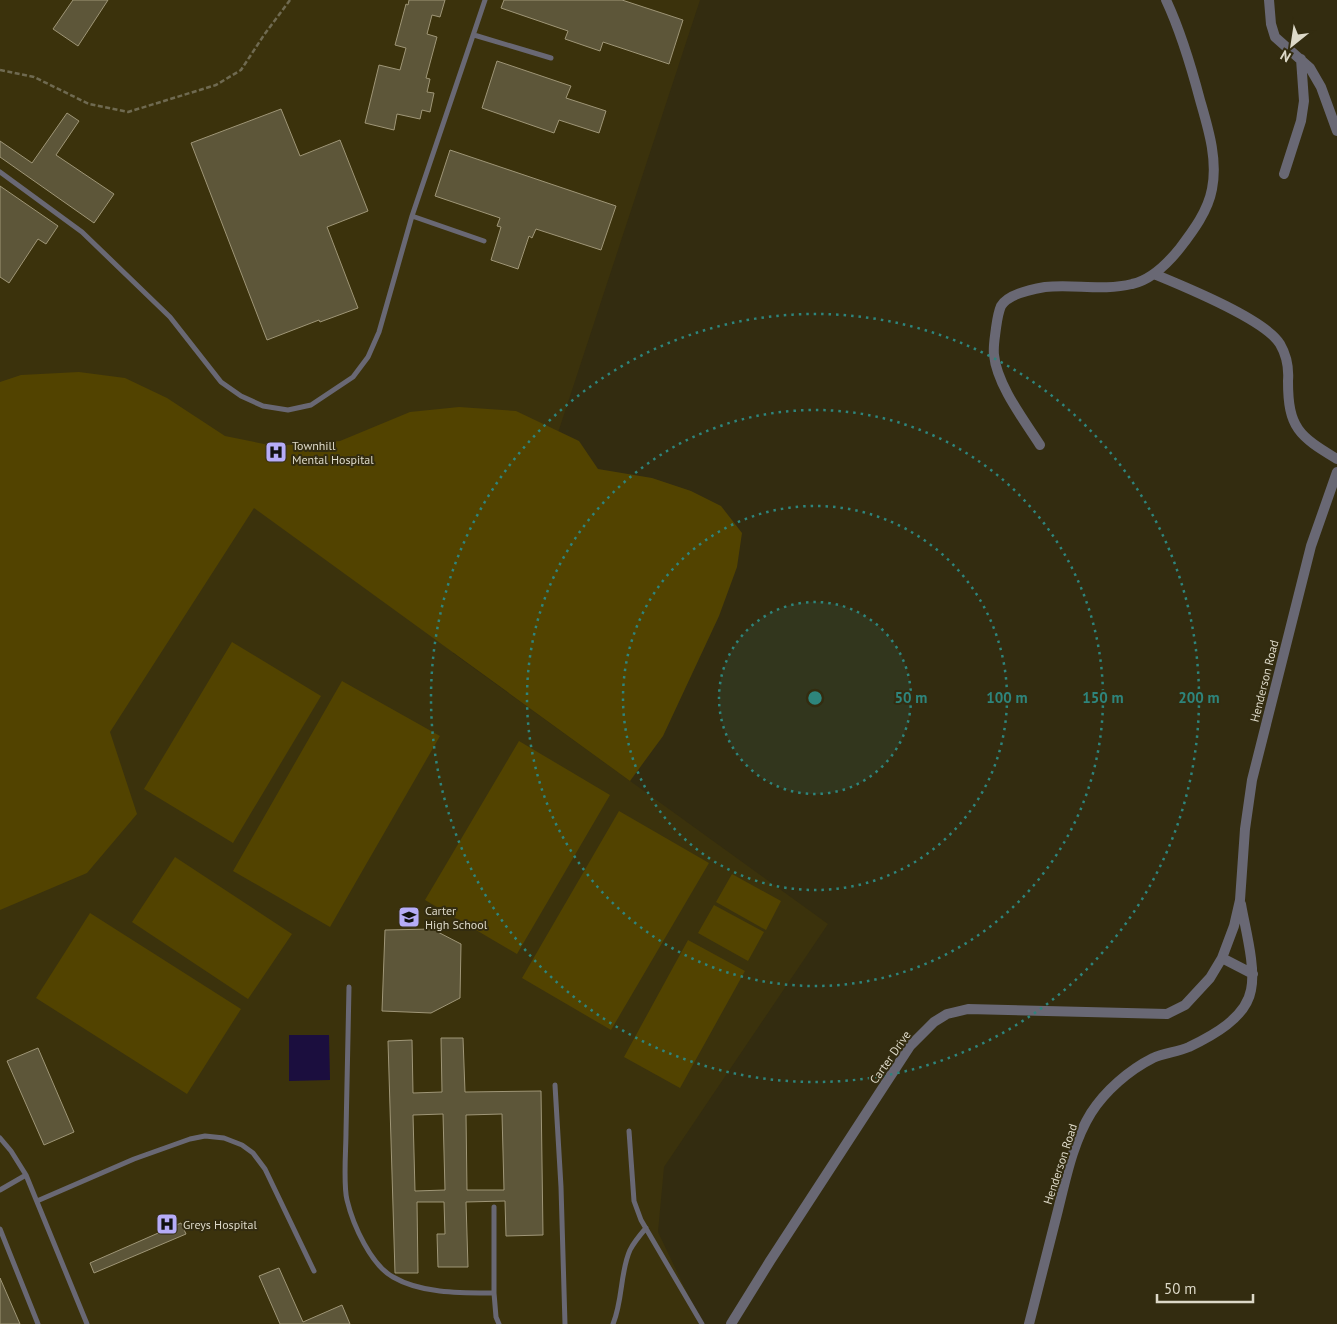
<svg xmlns="http://www.w3.org/2000/svg" width="1337" height="1324" font-family="'PT Sans',sans-serif">
  <rect width="100%" height="100%" fill="#332c10"/>
  <!-- built -->
  <path fill="#3b320c" d="M0,0H700L514,567L453,653L828,924L664,1167L658,1232L702,1324H0Z"/>
  <!-- green -->
  <path fill="#524300" d="M79,372L125,378L167,398L225,436L274,446L340,441L410,412L459,407L516,411L579,441L598,469L652,478L691,491L721,506L742,533L737,567L719,616L663,736L630,781L254,508L110,732L137,814L87,873L0,910V382L21,375Z
    M232,642L321,696L233,843L144,789Z
    M342,681L440,736L330,927L233,871Z
    M519,741L610,795L517,954L425,900Z
    M619,811L709,863L611,1030L522,978Z
    M175,857L292,934L248,999L132,922Z
    M732,874L781,901L766,930L716,902Z
    M714,905L764,932L748,961L698,933Z
    M90,913L241,1009L187,1094L36,998Z
    M688,940L745,971L680,1088L624,1057Z"/>
  <!-- water -->
  <path fill="#1b0e3e" d="M289,1035H329L330,1080L289,1081Z"/>
  <!-- building -->
  <path fill="#5d5639" stroke="#9f9677" fill-rule="evenodd" d="M73,0H108L78,46L53,29Z
    M409,0H445L440,17L432,15L427,34L437,37L426,78L430,79L427,92L434,93L430,112L422,110L420,119L397,114L394,130L365,123L379,65L400,70L406,48L395,45L406,4L408,5Z
    M504,0H622L683,20L669,64L603,42L600,51L565,39L568,31L501,8Z
    M497,61L571,86L566,98L606,111L599,133L559,120L554,133L482,108Z
    M281,109L300,156L340,140L368,211L327,227L358,308L320,322L319,320L267,340L191,143Z
    M67,113L79,121L56,155L114,194L94,223L0,157V141L32,163Z
    M450,150L616,206L601,250L536,229L532,238L529,236L518,269L491,260L501,227L497,226L500,218L435,196Z
    M0,186L58,226L46,244L38,239L9,283L0,277Z
    M432,929L461,944L460,998L431,1013L382,1011L385,930Z
    M441,1038H463L465,1092L541,1091L543,1235L506,1236L505,1201L466,1202L468,1267H438L437,1234H445L444,1202H417L418,1273H395L388,1041L412,1040L413,1093L442,1092ZM443,1114L445,1190L415,1191L413,1115ZM502,1114L504,1190H467L466,1115Z
    M38,1048L74,1132L44,1145L7,1061Z
    M181,1223L186,1234L94,1273L90,1263Z
    M279,1268L303,1322L342,1305L350,1324H280L259,1276Z
    M0,1278L20,1324H0Z"/>
  <g fill="none" stroke-linecap="round" stroke-linejoin="round">
    <!-- path -->
    <path stroke="#6f6a51" stroke-width="2.5" stroke-dasharray="5 2.5" stroke-linecap="butt" d="M0,70L34,77L89,104L128,112L216,85L241,70L264,35L290,0"/>
    <!-- lane -->
    <path stroke="#696874" stroke-width="5" d="M474,35L551,58
      M0,172L82,232L170,317L221,382L241,396L263,406L288,410L311,405L353,377L368,357L379,332L412,216L485,0
      M412,216L484,241
      M349,987C348,1035 347,1084 346,1132C346,1150 343,1184 347,1200C353,1225 371,1265 393,1277C422,1294 462,1293 494,1293
      M555,1085L561,1187L565,1324
      M629,1131L634,1201L641,1220L702,1324
      M0,1138L11,1151L26,1175L87,1324
      M0,1190L26,1175
      M37,1201L134,1159L190,1139L205,1136L224,1138L242,1145L253,1153L265,1169L314,1271
      M494,1207V1293L496,1317L499,1324
      M0,1229L38,1324
      M613,1324C623,1300 620,1272 630,1250C634,1242 640,1235 646,1228"/>
    <!-- street -->
    <path stroke="#696874" stroke-width="10" d="M1269,0L1271,24L1275,37L1310,68L1321,87L1337,131
      M1284,174L1301,121L1304,101L1301,59
      M1154,274C1183,286 1265,319 1280,344C1287,356 1289,368 1288,381C1288,428 1299,436 1337,459
      M1040,445C1024,420 997,385 994,355C993,346 995,337 996,328C997,321 998,313 1001,306C1008,294 1033,289 1045,287C1074,284 1103,291 1132,284C1151,280 1168,263 1180,248C1193,231 1208,211 1212,189C1218,159 1208,128 1200,100C1191,66 1181,32 1166,0
      M1222,958L1253,974
      M731,1324L770,1261L910,1046L934,1022L947,1014L968,1009L1167,1014L1185,1005L1210,978L1222,958L1234,926L1240,900L1245,829L1252,780L1311,546L1337,472
      M1029,1324C1039,1286 1048,1248 1058,1210C1066,1178 1073,1142 1091,1113C1105,1091 1129,1070 1153,1058C1164,1053 1177,1052 1189,1047C1212,1036 1246,1018 1251,990C1256,967 1245,928 1241,904"/>
  </g>
  <!-- distance rings -->
  <circle cx="815" cy="698" r="96" fill="#2e857c" fill-opacity=".12"/>
  <g fill="none" stroke="#2e857c" stroke-width="2.5" stroke-dasharray="2.5 5">
    <circle cx="815" cy="698" r="96"/>
    <circle cx="815" cy="698" r="192"/>
    <circle cx="815" cy="698" r="288"/>
    <circle cx="815" cy="698" r="384"/>
  </g>
  <!-- icons -->
  <defs>
    <g id="hospital-square" transform="scale(1.125)"><rect x="-9" y="-9" width="18" height="18" rx="4" fill="#b6acf8" stroke="#332c10"/><path d="M-5-5h3v3.5h4V-5h3V5h-3V1.5h-4V5h-3Z" fill="#111"/></g>
    <g id="school-square" transform="scale(1.125)"><rect x="-9" y="-9" width="18" height="18" rx="4" fill="#b6acf8" stroke="#332c10"/><path d="M0-5L7-2L0 1L-7-2ZM-4 1L0 2.5L4 1V4Q0 6-4 4Z" fill="#111"/></g>
  </defs>
  <g fill-rule="evenodd">
    <use href="#hospital-square" x="276" y="452"/>
    <use href="#school-square" x="409" y="917"/>
    <use href="#hospital-square" x="167" y="1224"/>
  </g>
  <g text-anchor="middle" dominant-baseline="central" stroke-width="4" stroke-linejoin="round" paint-order="stroke">
    <!-- poi labels -->
    <g font-size="12" fill="#ddd9c8" stroke="#332c10" text-anchor="start">
      <text x="292" y="445">Townhill<tspan x="292" dy="14">Mental Hospital</tspan></text>
      <text x="425" y="910">Carter<tspan x="425" dy="14">High School</tspan></text>
      <text x="183" y="1224">Greys Hospital</text>
    </g>
    <!-- street labels -->
    <g font-size="12" fill="#ddd9c8" stroke="#332c10">
      <text transform="translate(1264 681) rotate(-76)">Henderson Road</text>
      <text transform="translate(890 1057) rotate(-55)">Carter Drive</text>
      <text transform="translate(1060 1164) rotate(-72)">Henderson Road</text>
    </g>
  </g>
  <circle cx="815" cy="698" r="8" fill="#2e857c" stroke="#332c10" stroke-width="2.5"/>
  <g font-size="15" text-anchor="middle" font-weight="bold" fill="#2e857c" stroke="#332c10" stroke-width="4" stroke-linejoin="round" paint-order="stroke">
    <text x="911" y="703">50 m</text>
    <text x="1007" y="703">100 m</text>
    <text x="1103" y="703">150 m</text>
    <text x="1199" y="703">200 m</text>
  </g>
  <!-- north arrow -->
  <g transform="translate(1292 45) rotate(210)" stroke="#332c10" stroke-width="4" paint-order="stroke">
  <path d="M0-4L9 19L0 12L-9 19Z" fill="#ddd9c8"/>
  <text y="-8" font-size="14" font-weight="bold" text-anchor="middle" fill="#ddd9c8">N</text>
  </g>
  <!-- scale -->
  <path d="M1157 1294v8h96v-8" fill="none" stroke="#ddd9c8" stroke-width="2.5"/>
  <text x="1164" y="1294" font-size="15" fill="#ddd9c8" stroke="#332c10" stroke-width="4" paint-order="stroke">50 m</text>
</svg>
